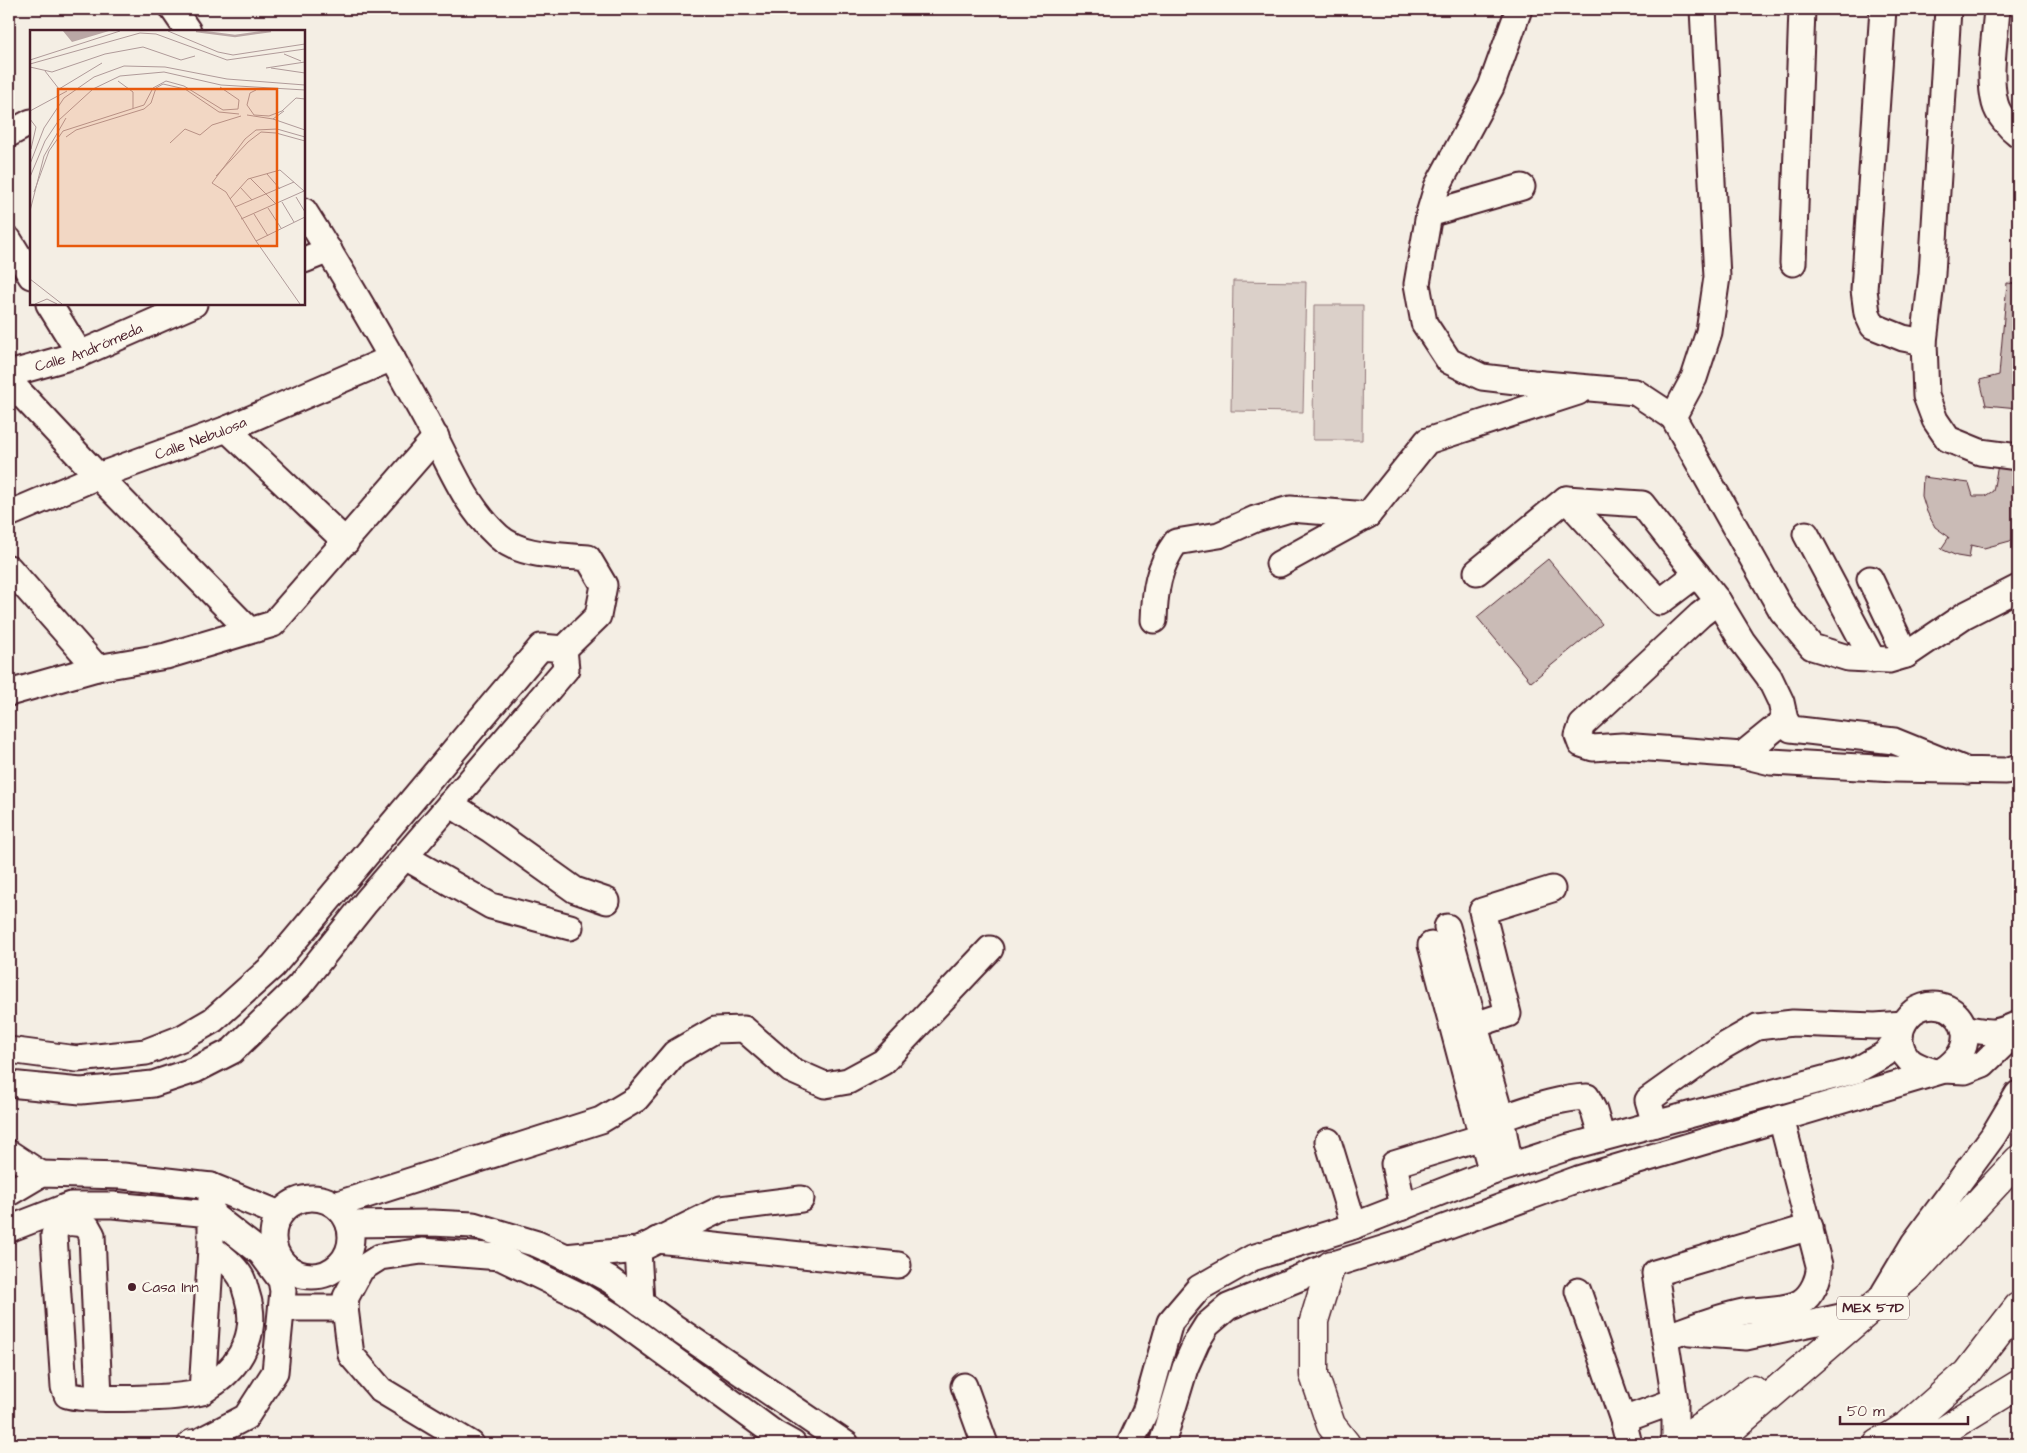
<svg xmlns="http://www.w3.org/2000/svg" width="2027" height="1453" font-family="'Architects Daughter',sans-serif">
  <rect width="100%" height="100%" fill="#f4eee4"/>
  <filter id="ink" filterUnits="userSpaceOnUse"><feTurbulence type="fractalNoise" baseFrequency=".02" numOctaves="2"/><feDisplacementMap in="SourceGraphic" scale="10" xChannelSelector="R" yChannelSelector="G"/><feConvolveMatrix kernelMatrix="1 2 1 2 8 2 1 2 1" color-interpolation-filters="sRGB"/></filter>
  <g filter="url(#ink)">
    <!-- green -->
    <path fill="#dbd0c9" stroke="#92787a" d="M1233,281L1306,282L1303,412L1231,411Z
      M1314,305H1363L1362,440H1313Z"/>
    <!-- building -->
    <path fill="#cabbb6" stroke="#4a1f2b" d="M2007,283L2018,284V408L1986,405L1980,380L1999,375Z
      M1998,465L2018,468V487L2015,501L2018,503V536L2010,541L1984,548L1971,545L1969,558L1957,556L1941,549L1949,537L1935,527L1927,512L1922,496L1923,477L1969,483L1973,496H1985L1993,491Z
      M1548,559L1602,624L1531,682L1477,617Z"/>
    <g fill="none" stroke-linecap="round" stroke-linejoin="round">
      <!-- minor casing -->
      <g stroke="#4a1f2b" stroke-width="29">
        <g id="minor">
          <path d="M173,9L188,31"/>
          <path d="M1519,9L1491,87L1437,187L1429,214L1417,284L1424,323L1449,361L1482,377L1533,383L1635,392L1673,417"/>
          <path d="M1703,9L1717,277L1709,332L1694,378L1673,417L1782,611L1812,647L1848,658L1889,660L1906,655L1965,615L2018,588"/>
          <path d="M1883,9L1864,290L1867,313L1873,326L1903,338L1924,342"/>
          <path d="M1948,9L1932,274L1924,342L1926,396L1935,420L1948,439L1980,452L2018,457"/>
          <path d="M1997,9C1995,37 1988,76 1995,103C1998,115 2009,127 2018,134"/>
          <path d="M9,134L31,122"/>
          <path d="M1429,214L1522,187"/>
          <path d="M9,240L31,276"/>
          <path d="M304,260L329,250"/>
          <path d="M1793,263L1802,9"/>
          <path d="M49,304L80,354"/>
          <path id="s1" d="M9,374L80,354L194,304"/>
          <path d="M9,381L98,476L249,630"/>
          <path d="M227,429L346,542"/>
          <path d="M1566,499L1660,602L1697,574"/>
          <path id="s2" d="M9,514L98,476L227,429L392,358"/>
          <path d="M1806,534L1873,660"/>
          <path d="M1279,564L1368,515L1427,441L1578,392"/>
          <path d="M9,568L97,668"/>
          <path d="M1477,572L1566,499L1642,504L1718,601"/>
          <path d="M1870,579L1906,655"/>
          <path d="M1154,620C1155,590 1158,567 1176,542L1219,535L1255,519L1290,509L1368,515"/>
          <path d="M9,693L97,668L166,656L273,624L436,437"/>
          <path d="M1742,755L1785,720"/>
          <path d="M1968,771L1894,741L1791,729L1785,720L1781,702L1769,677L1742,641L1718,601L1700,615L1582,725L1578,736L1581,744L1593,748L1622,746L1742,755L1771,762L1894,769L2006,771L2018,767"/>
          <path d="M450,804L491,830L575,890L607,901"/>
          <path d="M405,857L491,906L570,927"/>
          <path d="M1447,927L1501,1118"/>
          <path d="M1431,945L1482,1137"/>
          <path d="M1475,1025L1508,1014L1482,911L1552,889"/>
          <path d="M1964,1028C1990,1033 1994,1035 2018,1024"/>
          <path d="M9,1050L77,1059L146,1052L182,1038L213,1020L273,966L541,647L564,649L598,616L604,585L588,558C559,555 521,557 498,536C462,503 446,455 423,414C385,345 346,277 304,211"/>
          <path d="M1935,1072C1927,1069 1917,1067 1910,1061C1884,1035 1913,994 1947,1008C1957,1013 1963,1022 1965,1032C1967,1050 1957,1060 1944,1070"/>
          <path d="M9,1084L81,1091L153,1084L195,1070L232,1051L299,986L366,902L566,669L564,649"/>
          <path d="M1655,1124L1648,1100L1722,1047L1757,1027L1793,1023L1875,1026L1903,1024"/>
          <path d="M1328,1141L1354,1226"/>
          <path d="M9,1153L41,1174"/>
          <path d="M1510,1166L1501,1118C1529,1109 1558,1098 1587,1097L1594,1111L1602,1138"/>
          <path d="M9,1193L41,1174L123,1176L211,1186L280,1214"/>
          <circle cx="312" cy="1237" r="39"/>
          <path d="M335,1205L601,1120L636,1099L675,1053L715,1030L744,1029L791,1070L825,1085L848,1081L883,1062L990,949"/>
          <path d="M1403,1207L1394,1164L1482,1137L1492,1172"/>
          <path d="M349,1224L432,1223L473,1225L537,1244L575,1261L610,1280L674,1327L846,1444"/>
          <path d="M9,1229L71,1205H113L211,1214L261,1253L281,1280L283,1291L275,1372L246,1417L194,1444"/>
          <path d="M657,1240L898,1265"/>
          <path d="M638,1250L641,1303"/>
          <path d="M565,1257L638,1250L721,1209L801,1199"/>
          <path d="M1578,1291L1623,1420"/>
          <path d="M1884,1293L1914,1243L1993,1136L2018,1094"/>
          <path d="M282,1308H345"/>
          <path d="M1690,1333L1746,1337L1869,1311"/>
          <path d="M1665,1337L1655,1273L1810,1227"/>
          <path d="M964,1386L985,1444"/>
          <path d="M202,1392L211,1248"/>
          <path d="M99,1397L92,1235L87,1226C76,1222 67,1221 57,1226L54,1235L64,1387L67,1395C85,1401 182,1399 200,1392C206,1390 211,1385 216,1382C244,1361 258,1329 247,1295C245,1289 244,1282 241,1277C234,1265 222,1256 211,1248V1186"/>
          <path d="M471,1444L381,1390L351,1355L345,1308L346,1297L361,1269L380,1257L422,1251L500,1257L583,1297L618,1319L775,1434L793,1444"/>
          <path d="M1130,1444L1145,1412L1170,1322L1199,1288L1252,1258L1348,1228L1492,1172L1569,1147L1857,1070L1885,1054L1900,1035"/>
          <path d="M1162,1444L1185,1368L1197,1341L1207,1325L1228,1307L1331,1265L1408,1241L1578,1179L1944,1070L1965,1071L1983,1064L2018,1030"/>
          <path d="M1629,1444L1623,1420L1675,1401"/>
          <path d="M1675,1444V1401L1665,1337C1691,1328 1717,1317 1743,1312C1760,1309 1787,1311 1801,1302C1812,1295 1820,1278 1819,1265L1781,1118"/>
        </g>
      </g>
      <!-- highway casing -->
      <g stroke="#4a1f2b" stroke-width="31">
        <path id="highway" d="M1331,1265L1314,1321V1375L1331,1425L1346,1444
          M192,1444H195
          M1674,1444L1732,1406L1753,1390
          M1714,1444L1916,1270L2018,1160
          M1878,1444L1907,1426L1967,1373L2018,1307
          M1922,1444L2018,1385"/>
      </g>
      <!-- minor -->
      <use href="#minor" stroke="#fbf7ec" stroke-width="25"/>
      <!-- highway -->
      <use href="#highway" stroke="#fbf7ec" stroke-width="28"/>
    </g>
  </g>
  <!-- markers -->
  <circle fill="#4a1f2b" stroke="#fbf7ec" stroke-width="2" cx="132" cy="1287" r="5"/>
  <g text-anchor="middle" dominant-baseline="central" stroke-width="5" stroke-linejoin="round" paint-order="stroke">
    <!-- shield labels -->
    <rect fill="#fbf7ec" stroke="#7f6065" stroke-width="1" x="1837" y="1296.5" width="72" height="23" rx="4"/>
    <g font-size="14" font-weight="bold" fill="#4a1f2b">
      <text x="1873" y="1308">MEX 57D</text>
    </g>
    <!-- street labels -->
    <g font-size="15" fill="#4a1f2b" stroke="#fbf7ec">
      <text stroke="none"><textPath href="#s1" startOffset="84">Calle Andrómeda</textPath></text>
      <text stroke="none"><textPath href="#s2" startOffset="206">Calle Nebulosa</textPath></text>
    </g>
    <!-- poi labels -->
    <g font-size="15" fill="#4a1f2b" stroke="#fbf7ec" text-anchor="start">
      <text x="142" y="1287">Casa Inn</text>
    </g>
  </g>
  <!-- overview -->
  <g transform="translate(30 30)">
    <rect width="275" height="275" fill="#f4eee4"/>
    <path d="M33,1H79L42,12Z" fill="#baa7a5"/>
    <path fill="none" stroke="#baa7a5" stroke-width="2.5" d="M166,1L205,6L241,1"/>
    <path fill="none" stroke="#b09b9a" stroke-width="1" d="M138,1L188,22L203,25L275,14M254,24L271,31M0,30L90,1M0,34L110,3L126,4L197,30L275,19M0,37L22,42L75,24L113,17L151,30L165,26M236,38L275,32M241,38L275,43M15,41L29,59L72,33M88,51L103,62V79M226,60L220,63L217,75L224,85L239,86L252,81L266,68L275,69M0,81L37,61M217,85L243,89L254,81M0,89L6,97L1,119M243,89L275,100M36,107L46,100L114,79L121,73L126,58L133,54L155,59L189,82L209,84M140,113L155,99L170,105L182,95L211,86M0,134L14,98L34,68L64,47L94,36L135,37L197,49L275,55M237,144L250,159M186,146L218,112L231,102L246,103L275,111M0,147L15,111L29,90L63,59L90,46L134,42L191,55L275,60M220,148L247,175M210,157L222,170M4,162L19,121L33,101L114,75L123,58L136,51L154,56L193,80L208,79L209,70L190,57M266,167L275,182M200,169L218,149L250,140L274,161L211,189M252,172L264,192M205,177L264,152M238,178L251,198M0,181L14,126L36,88M224,184L238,206M226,211L275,187M0,249L32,274M5,274L17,269L27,274M270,274L226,211L196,162L182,153L215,109L226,100L247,99L275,107"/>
    <path fill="#e8590c" fill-opacity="0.15" stroke="#e8590c" stroke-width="2.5" d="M28,59H247V216H28Z"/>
    <rect width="275" height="275" fill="none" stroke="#4a1f2b" stroke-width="2.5"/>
  </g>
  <!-- margin -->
  <rect width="2027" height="1453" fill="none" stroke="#fbf7ec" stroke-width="30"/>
  <rect x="15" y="15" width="1997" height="1423" fill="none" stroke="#4a1f2b" stroke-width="2" filter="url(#ink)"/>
  <!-- scale -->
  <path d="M1840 1416v8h128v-8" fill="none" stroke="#4a1f2b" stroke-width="2.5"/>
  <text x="1847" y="1416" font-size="15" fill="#4a1f2b" stroke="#fbf7ec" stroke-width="4" paint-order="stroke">50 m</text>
</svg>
